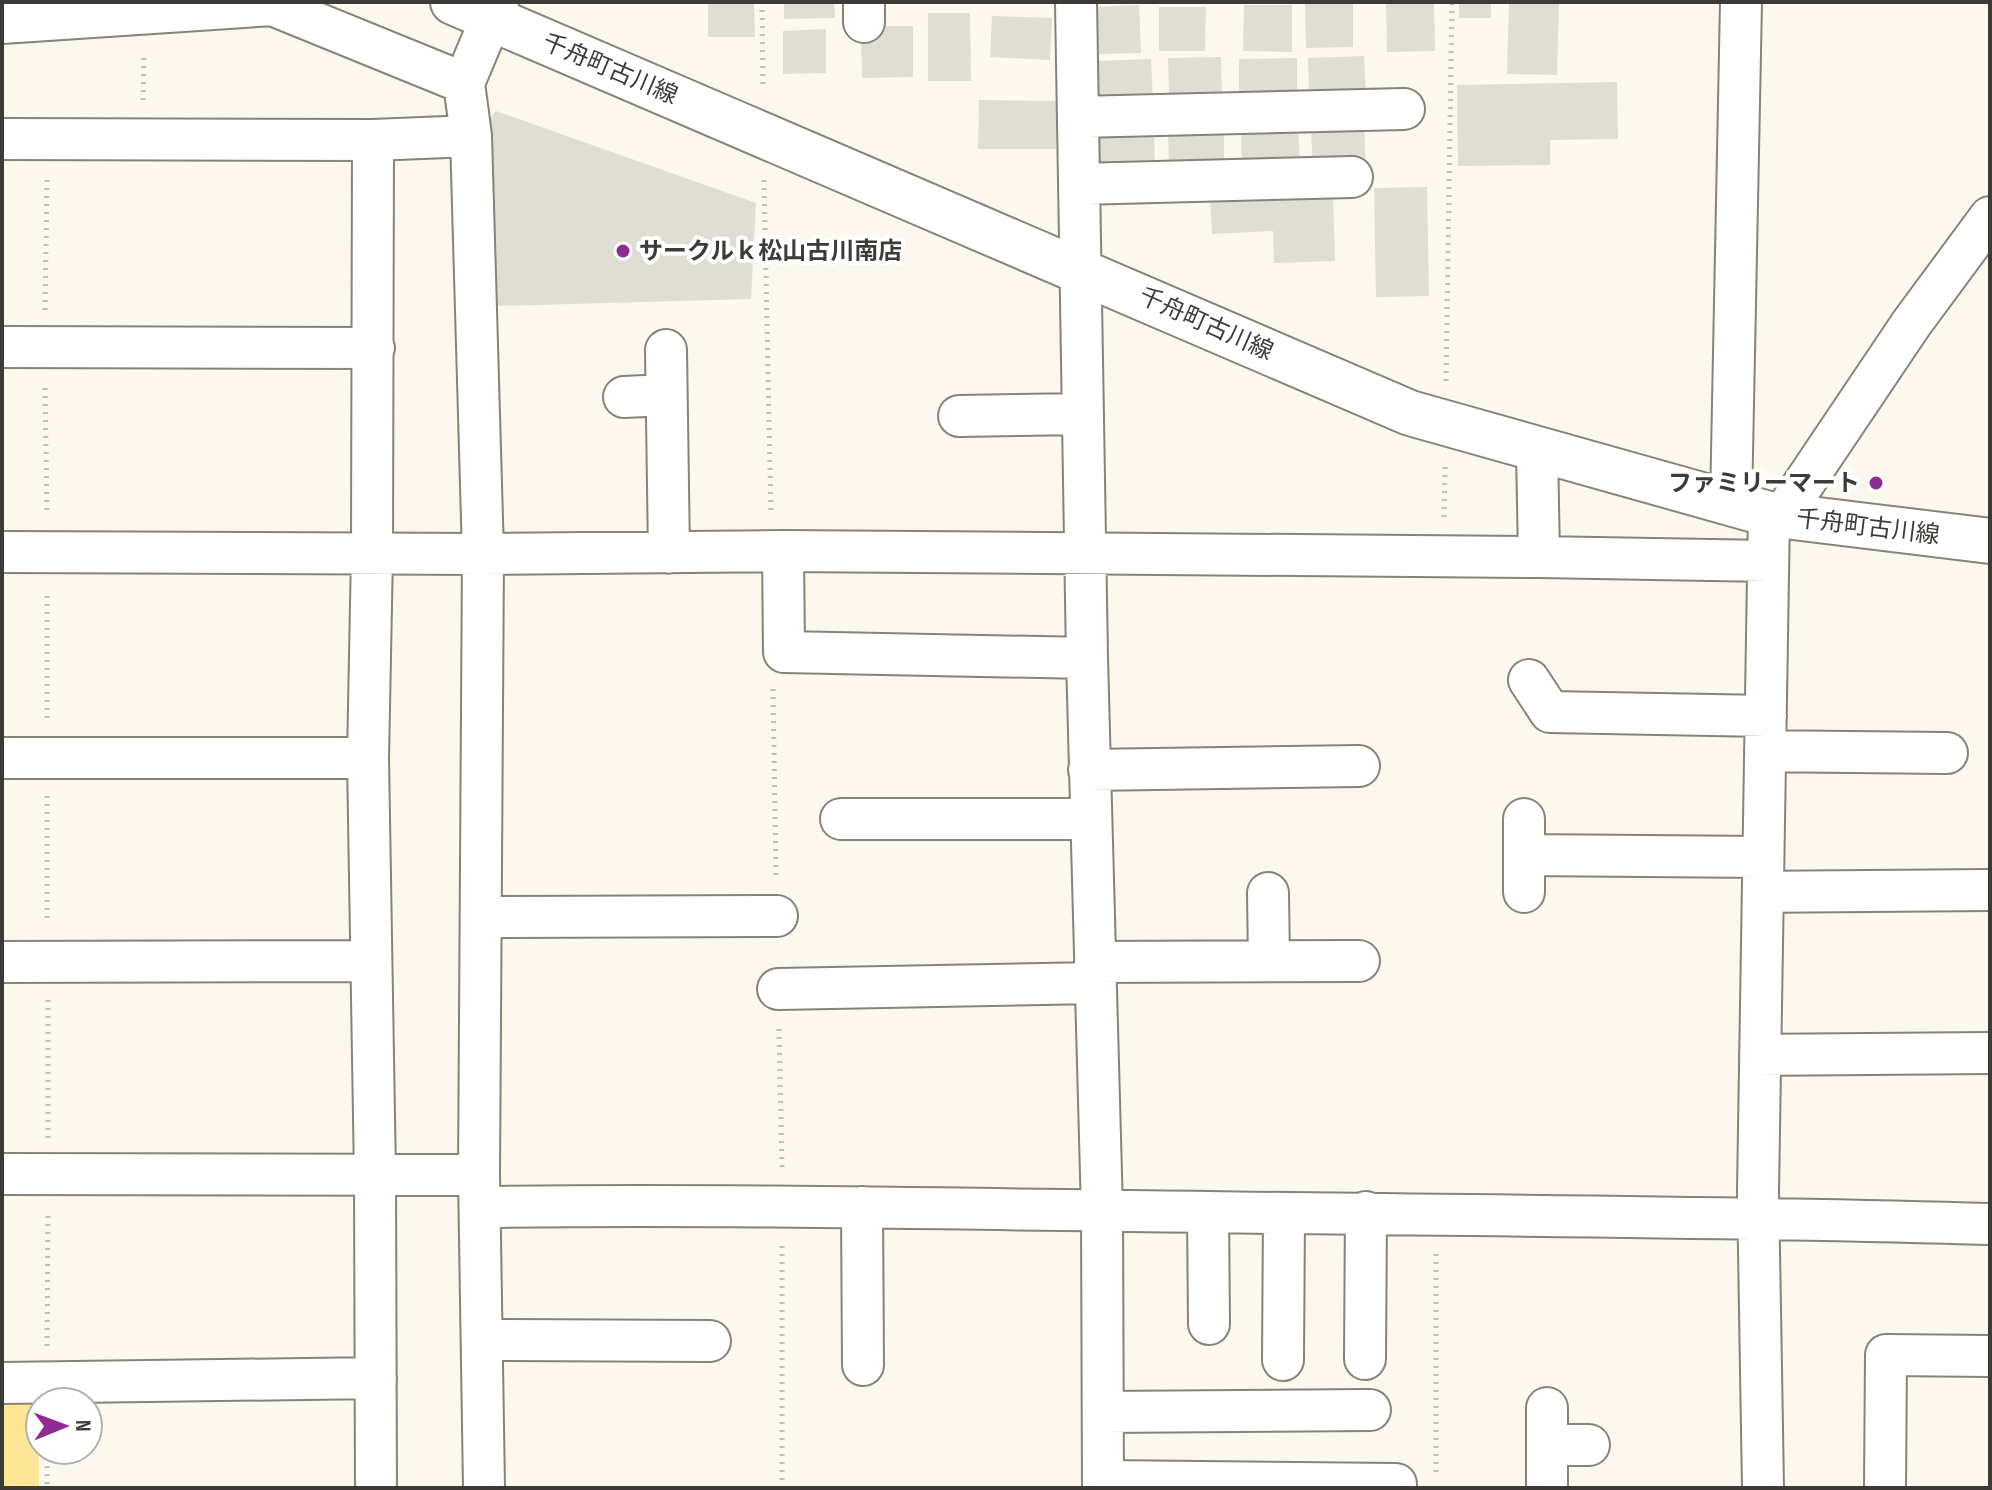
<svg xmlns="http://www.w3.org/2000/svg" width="1992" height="1490" font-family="'Sofia Sans Condensed','Noto Sans JP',sans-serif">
  <rect width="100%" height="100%" fill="#fcf8ed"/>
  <!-- green -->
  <path fill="#fee697" d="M2,1395H38L39,1488H2Z"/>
  <!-- building -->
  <path fill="#e0ddd2" d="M708,2H754L755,37H708Z
    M784,2H834L835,18L784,19Z
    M1305,2H1353V47L1306,48Z
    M1386,2H1434L1435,51L1387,52Z
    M1459,2H1491V18H1459Z
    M1509,2H1559L1557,75L1507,74Z
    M1139,5L1141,53L1096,54L1094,7Z
    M1244,5H1292V52L1243,51Z
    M1159,7H1206L1205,51H1159Z
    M928,13H970L971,81H928Z
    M992,16L1052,18L1050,60L990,57Z
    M861,26H913V77L862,78Z
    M826,29V73L783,74V31Z
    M1364,56L1366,94L1309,96L1308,58Z
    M1221,57L1222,94L1169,95L1168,58Z
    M1297,58V94L1239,96V59Z
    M1151,59L1153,101L1097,102L1096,61Z
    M1617,82L1618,139L1550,140V165L1458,166L1457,85Z
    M979,100L1057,101L1056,149H978Z
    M496,111L756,203L751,299L496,306L484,126Z
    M1298,124L1300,165L1242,166L1241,126Z
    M1364,127L1366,164L1313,166L1311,129Z
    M1154,130L1155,169L1097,171L1095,132Z
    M1224,130V169L1169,170L1168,131Z
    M1427,187L1429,296L1376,297L1374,188Z
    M1333,193L1335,261L1274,263L1273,231L1212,234L1210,198Z"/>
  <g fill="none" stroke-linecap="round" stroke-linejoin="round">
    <!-- street casing -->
    <g stroke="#868379" stroke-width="44">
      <path id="street" d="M265,2L464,83
        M864,2V22
        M1076,2L1087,658L1102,1211L1103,1488
        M2,23L273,5
        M1078,117L1404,109
        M2,139L373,140L471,136
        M373,140L372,554L368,758L375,1176L376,1488
        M1079,184L1352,177
        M2,347L374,348
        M666,350L669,553
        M624,397L666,395
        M959,416L1083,414
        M1731,504L1741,2
        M1782,516L1911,324L1990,217
        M783,551L784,652L1087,658
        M2,552L483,554L783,551L1539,557L1537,449
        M1539,557L1768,561
        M1529,680L1550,712L1766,716
        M1765,751L1947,753
        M2,758H368
        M1089,770L1359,766
        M841,819H1091
        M1524,855L1763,857
        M1524,892V819
        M1763,892L1990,890
        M1268,893L1269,961
        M481,917L777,916
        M2,962L371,961
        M1095,962L1359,961
        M778,989L1095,983
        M1760,1055L1990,1053
        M2,1174L479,1175
        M480,1207C723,1204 966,1209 1208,1212C1469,1216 1729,1216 1990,1224
        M862,1207L863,1365
        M1208,1212L1209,1324
        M482,1340L710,1341
        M1365,1359L1366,1212
        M1283,1360L1284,1213
        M2,1383L376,1378
        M1547,1408V1488
        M1103,1412L1370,1410
        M1547,1445H1589
        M1103,1481L1396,1484
        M484,1488L479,1175L483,554L471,136L464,83L498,2
        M1763,1488L1758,1191L1769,514
        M1885,1488L1886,1355L1990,1356"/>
    </g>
    <!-- secondary casing -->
    <g stroke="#868379" stroke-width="48">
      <path id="secondary" d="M453,2L1410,413L1769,514L1990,541"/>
    </g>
    <!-- path -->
    <path stroke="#c1beb5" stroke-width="5" stroke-dasharray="2 6" stroke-linecap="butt" d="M762,2L763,90
      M143,100L144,54
      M764,180L771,514
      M45,310L47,180
      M1446,381L1452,2
      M45,388L47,514
      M1444,517L1445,467
      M773,689L776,879
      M47,718V592
      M47,796V922
      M48,1000V1138
      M779,1029L782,1167
      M1436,1254V1472
      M47,1346L48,1212
      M47,1450V1488
      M782,1488V1245"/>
    <!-- street -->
    <use href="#street" stroke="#fff" stroke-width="40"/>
    <!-- secondary -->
    <use href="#secondary" stroke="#fff" stroke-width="44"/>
  </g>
  <!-- markers -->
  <g fill="#8e2c93" stroke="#fff" stroke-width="3">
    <circle cx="623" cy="251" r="8"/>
    <circle cx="1876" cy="483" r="8"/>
  </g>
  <g text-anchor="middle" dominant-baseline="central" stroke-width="8" stroke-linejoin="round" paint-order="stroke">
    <!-- street labels -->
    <g font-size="24" fill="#3d3b37" stroke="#fff">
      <text transform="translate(610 69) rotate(23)">千舟町古川線</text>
      <text transform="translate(1206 324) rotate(24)">千舟町古川線</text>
      <text transform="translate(1868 527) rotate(7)">千舟町古川線</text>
    </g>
    <!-- poi labels -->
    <g font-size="24" font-weight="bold" fill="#3d3b37" stroke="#fff" text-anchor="start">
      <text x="639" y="251">サークルｋ松山古川南店</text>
      <text x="1860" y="483" text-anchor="end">ファミリーマート</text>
    </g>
  </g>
  <!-- border -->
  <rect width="1992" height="1490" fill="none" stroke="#3d3b37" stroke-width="8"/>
  <!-- north arrow -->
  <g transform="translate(64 1426) rotate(89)"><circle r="38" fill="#ffffff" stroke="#b1b1af" stroke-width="2"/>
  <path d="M0-6L14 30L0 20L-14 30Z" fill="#8e2c93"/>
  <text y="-12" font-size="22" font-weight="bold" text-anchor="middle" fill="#3d3b37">N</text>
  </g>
</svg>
